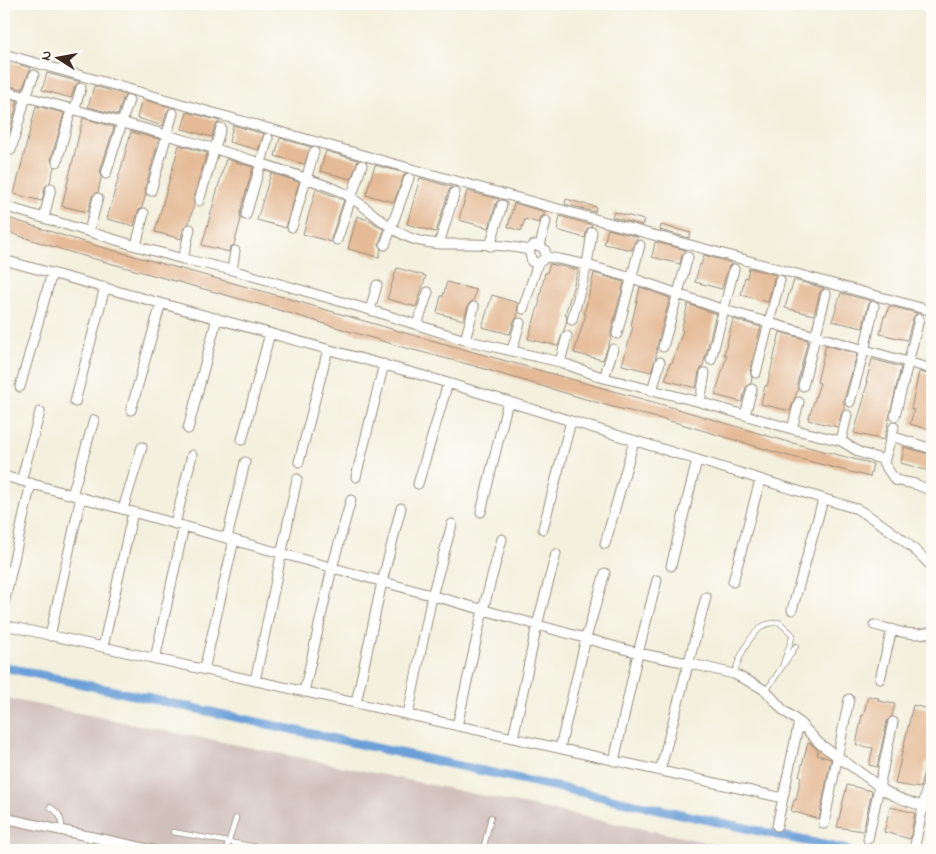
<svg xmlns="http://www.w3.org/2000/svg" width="936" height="854" font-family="'Indie Flower',sans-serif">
  <rect width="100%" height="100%" fill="#fdfcf7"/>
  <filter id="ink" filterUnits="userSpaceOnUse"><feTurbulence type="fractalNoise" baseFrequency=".02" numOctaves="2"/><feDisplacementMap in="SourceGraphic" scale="10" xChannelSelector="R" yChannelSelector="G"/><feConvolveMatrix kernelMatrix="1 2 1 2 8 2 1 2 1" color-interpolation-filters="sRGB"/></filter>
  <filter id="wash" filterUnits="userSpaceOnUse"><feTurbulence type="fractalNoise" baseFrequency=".0096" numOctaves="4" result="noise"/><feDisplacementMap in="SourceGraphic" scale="20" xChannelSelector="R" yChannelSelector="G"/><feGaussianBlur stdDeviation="1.12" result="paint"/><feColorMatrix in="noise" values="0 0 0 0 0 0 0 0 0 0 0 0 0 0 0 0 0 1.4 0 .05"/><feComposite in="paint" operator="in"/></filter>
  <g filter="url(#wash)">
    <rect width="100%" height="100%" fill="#f3f0dd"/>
    <!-- industrial -->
    <path fill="#d0c0bc" d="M4,698L297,757L744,850H4Z"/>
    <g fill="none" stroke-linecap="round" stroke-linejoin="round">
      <!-- canal -->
      <path stroke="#6ca0d8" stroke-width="9" d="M4,667L847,850"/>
    </g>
    <g id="blocks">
      <!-- building -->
      <path fill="#e5bb97" d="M4,60L31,68L22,89L9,86L10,83L4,81Z
        M47,73L80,82L75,86L71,98L42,90Z
        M94,86L126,95L123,98L118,115L88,107Z
        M6,98L18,101L5,148L6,155L4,154V108Z
        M142,99L170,107L167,111L163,126L137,118Z
        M36,106L64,113L51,160L54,167L50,182L45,187L42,201L14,194Z
        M187,112L220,121L215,126L212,137L182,129Z
        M83,118L114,127L100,172L101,178L98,192L92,196L88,212L62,206Z
        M233,125L264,134L258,150L229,142Z
        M131,132L159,139L145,189L146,194L142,207L138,211L134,226L107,219Z
        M280,138L311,147L304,164L275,156Z
        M179,145L207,153L193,199L194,205L189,223L184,227L181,239L155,232Z
        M326,151L358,160L351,179L320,171Z
        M226,159L253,167L240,213L241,219L234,245L230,247L229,252L202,245Z
        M375,165L405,173L394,202L366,195Z
        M271,173L299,182L286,228L257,220Z
        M420,178L452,187L449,190L436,232L407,224Z
        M316,189L344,200L331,238V242L303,234Z
        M467,191L499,199L496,203L489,228L459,220Z
        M566,199L596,207L595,212L565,204Z
        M514,203L545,212L544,215L541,217L539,223L525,219L521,231L508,227Z
        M614,212L644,220L642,225L612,217Z
        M357,216L371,221L384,230L379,243L381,250L379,257L348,249Z
        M560,216L592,225V226L587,229L585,238L557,230Z
        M5,217L90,244L262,291L402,332L678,409L785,441L873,464L870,477L785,455L678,423L609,406L471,365L402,347L262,305L73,253L4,231Z
        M661,225L691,233L689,238L660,230Z
        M608,229L638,237L634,243L632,250L604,244Z
        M655,242L686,250L682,255L680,264L652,257Z
        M704,255L732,263L728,267L722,289L695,282L700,264L701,265Z
        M550,264L578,270L565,315H567L566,324L558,346L528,339L540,301H539L545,273H547Z
        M397,268L426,276L416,307L387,299Z
        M749,268L776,275L774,278L768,302L741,295L745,277L747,278Z
        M594,273L624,282L611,332V338L603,360L574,353L586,314H584Z
        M794,280L824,288L820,292L814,315L785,308L790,290H791Z
        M447,282L476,290L474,299L468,305L464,320L437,313L441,296H443Z
        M640,287L670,298L657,345L656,357L651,372L622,365L633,327L631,326Z
        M841,293L871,301L868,305L863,328L832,321Z
        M492,295L518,303L517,318L514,321L510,334L482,327Z
        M688,304L716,314L703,366L699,372L696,388L665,380L670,363H672L683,330H681Z
        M889,306L917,313L913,318L907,340L880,334L884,316H886Z
        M733,319L761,327L750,371L752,378L751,383L746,387L742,402L715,395L727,355H724Z
        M780,332L808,340L797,384L798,389L790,411L761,404L765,386H767Z
        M826,345L857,354L844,400V410L841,414L838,427L808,420L820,383L817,382Z
        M872,359L901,367L884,440L854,433L865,395L864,394L868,382H866Z
        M919,372L932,375V430L910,424L914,410L911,409Z
        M904,447L932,455L929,471L901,463Z
        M868,696L879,698L878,701L895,704L892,716L887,721L877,767L869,765L873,748L856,745L862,715L863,716Z
        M913,705L932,710V751L931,757L926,762L920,788L895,784Z
        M808,743L811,744L818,750L817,755L831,759L819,819L791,811L794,800H796L801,776H799Z
        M847,785L872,791L863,831L837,827Z
        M890,807L915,813L910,839L884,832Z"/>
    </g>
  </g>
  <g filter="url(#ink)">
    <use href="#blocks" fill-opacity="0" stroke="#978d7e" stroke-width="1"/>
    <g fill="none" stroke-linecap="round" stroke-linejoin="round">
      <!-- service casing -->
      <g stroke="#978d7e" stroke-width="6">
        <path id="service" d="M734,674C739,658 749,635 763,626C767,623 775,623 779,622L793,635L783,664
          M766,691L796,646
          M50,807C60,813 62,819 62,830
          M173,832L268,849
          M226,850L236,818
          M483,850L491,817"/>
      </g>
      <!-- minor casing -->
      <g stroke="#978d7e" stroke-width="11">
        <path id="minor" d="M4,54L419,171L932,311
          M4,91C113,120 224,148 330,187C362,198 384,230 416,240C434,245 450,244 468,244C488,244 509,246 529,250L534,245L540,246L545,250V257
          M74,110L81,88
          M11,150L26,96L34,75
          M57,162L71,110
          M106,174L129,100
          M4,176L5,174
          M151,191L173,113
          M199,201L221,128
          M4,206L136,246L183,259L232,270L370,310L465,340L560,362L604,378L700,402L792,429L841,441L861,453L881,459L895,480L915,484L932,491
          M246,215L268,138
          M44,218L51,188
          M292,227L314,152
          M89,231L98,198
          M337,240L362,165
          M439,244L455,192
          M385,245L409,178
          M136,246L144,213
          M490,246L502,205
          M540,246L546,221
          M529,250L532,262C538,263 541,263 545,257L554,258L587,265L632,278L724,310L932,369
          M183,259L190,229
          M4,260L428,377L857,509C883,524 912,545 932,567
          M232,270L235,251
          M523,309L538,263
          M370,310L377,285
          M572,320L587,265L592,232
          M417,325L428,292
          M617,334L640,245
          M465,340L474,307
          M663,347L688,257
          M512,350L520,323
          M864,351L874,306
          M711,360L734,269
          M560,362L567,336
          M756,373L780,280
          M604,378L613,349
          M803,386L826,294
          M20,387L52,273
          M652,391L660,362
          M75,402L105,287
          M700,402L705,373
          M850,402L864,351
          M131,410L161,303
          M745,415L752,389
          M895,416L919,319
          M188,429L217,318
          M792,429L799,402
          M891,436L932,449
          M242,440L270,333
          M841,441L847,415
          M299,462L328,349
          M884,462L894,427
          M4,476L638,653L688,663L734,674L758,686L766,691L783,710L799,722L820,744L872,781C887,796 912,803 932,809
          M356,477L384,364
          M21,481L40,412
          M418,484L448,383
          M72,495L94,420
          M123,509L142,447
          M481,512L508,401
          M175,524L192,455
          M543,529L571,421
          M227,538L245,462
          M605,544L634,441
          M671,566L697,460
          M733,582L760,480
          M4,604L31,483
          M792,610L823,500
          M4,625L783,798
          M874,625C892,629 915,639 932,631
          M50,636L81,497
          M103,647L133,512
          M155,659L184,526
          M204,670L234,540
          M880,679L892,629
          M255,681L297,479
          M304,692L332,568L351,500
          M356,703L382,582L401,508
          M408,715L432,596L452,524
          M457,726L483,610L502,539
          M513,738L537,625L556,554
          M560,748L586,638L605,573
          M614,761L638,653L657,580
          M660,771L706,597
          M4,818L153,850
          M824,824L849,699
          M777,826L799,722
          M868,839L893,722
          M915,845L932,763"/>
      </g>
      <!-- service -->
      <use href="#service" stroke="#fff" stroke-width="4.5"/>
      <!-- minor -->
      <use href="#minor" stroke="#fff" stroke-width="9"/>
    </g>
  </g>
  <!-- margin -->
  <rect width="936" height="854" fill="none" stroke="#fdfcf7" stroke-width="20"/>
  <!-- north arrow -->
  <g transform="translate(58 58) rotate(281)" stroke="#fdfcf7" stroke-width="4" paint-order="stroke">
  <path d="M0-4L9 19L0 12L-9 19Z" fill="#3b2a1e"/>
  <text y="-8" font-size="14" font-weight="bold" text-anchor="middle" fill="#3b2a1e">N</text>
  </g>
</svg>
